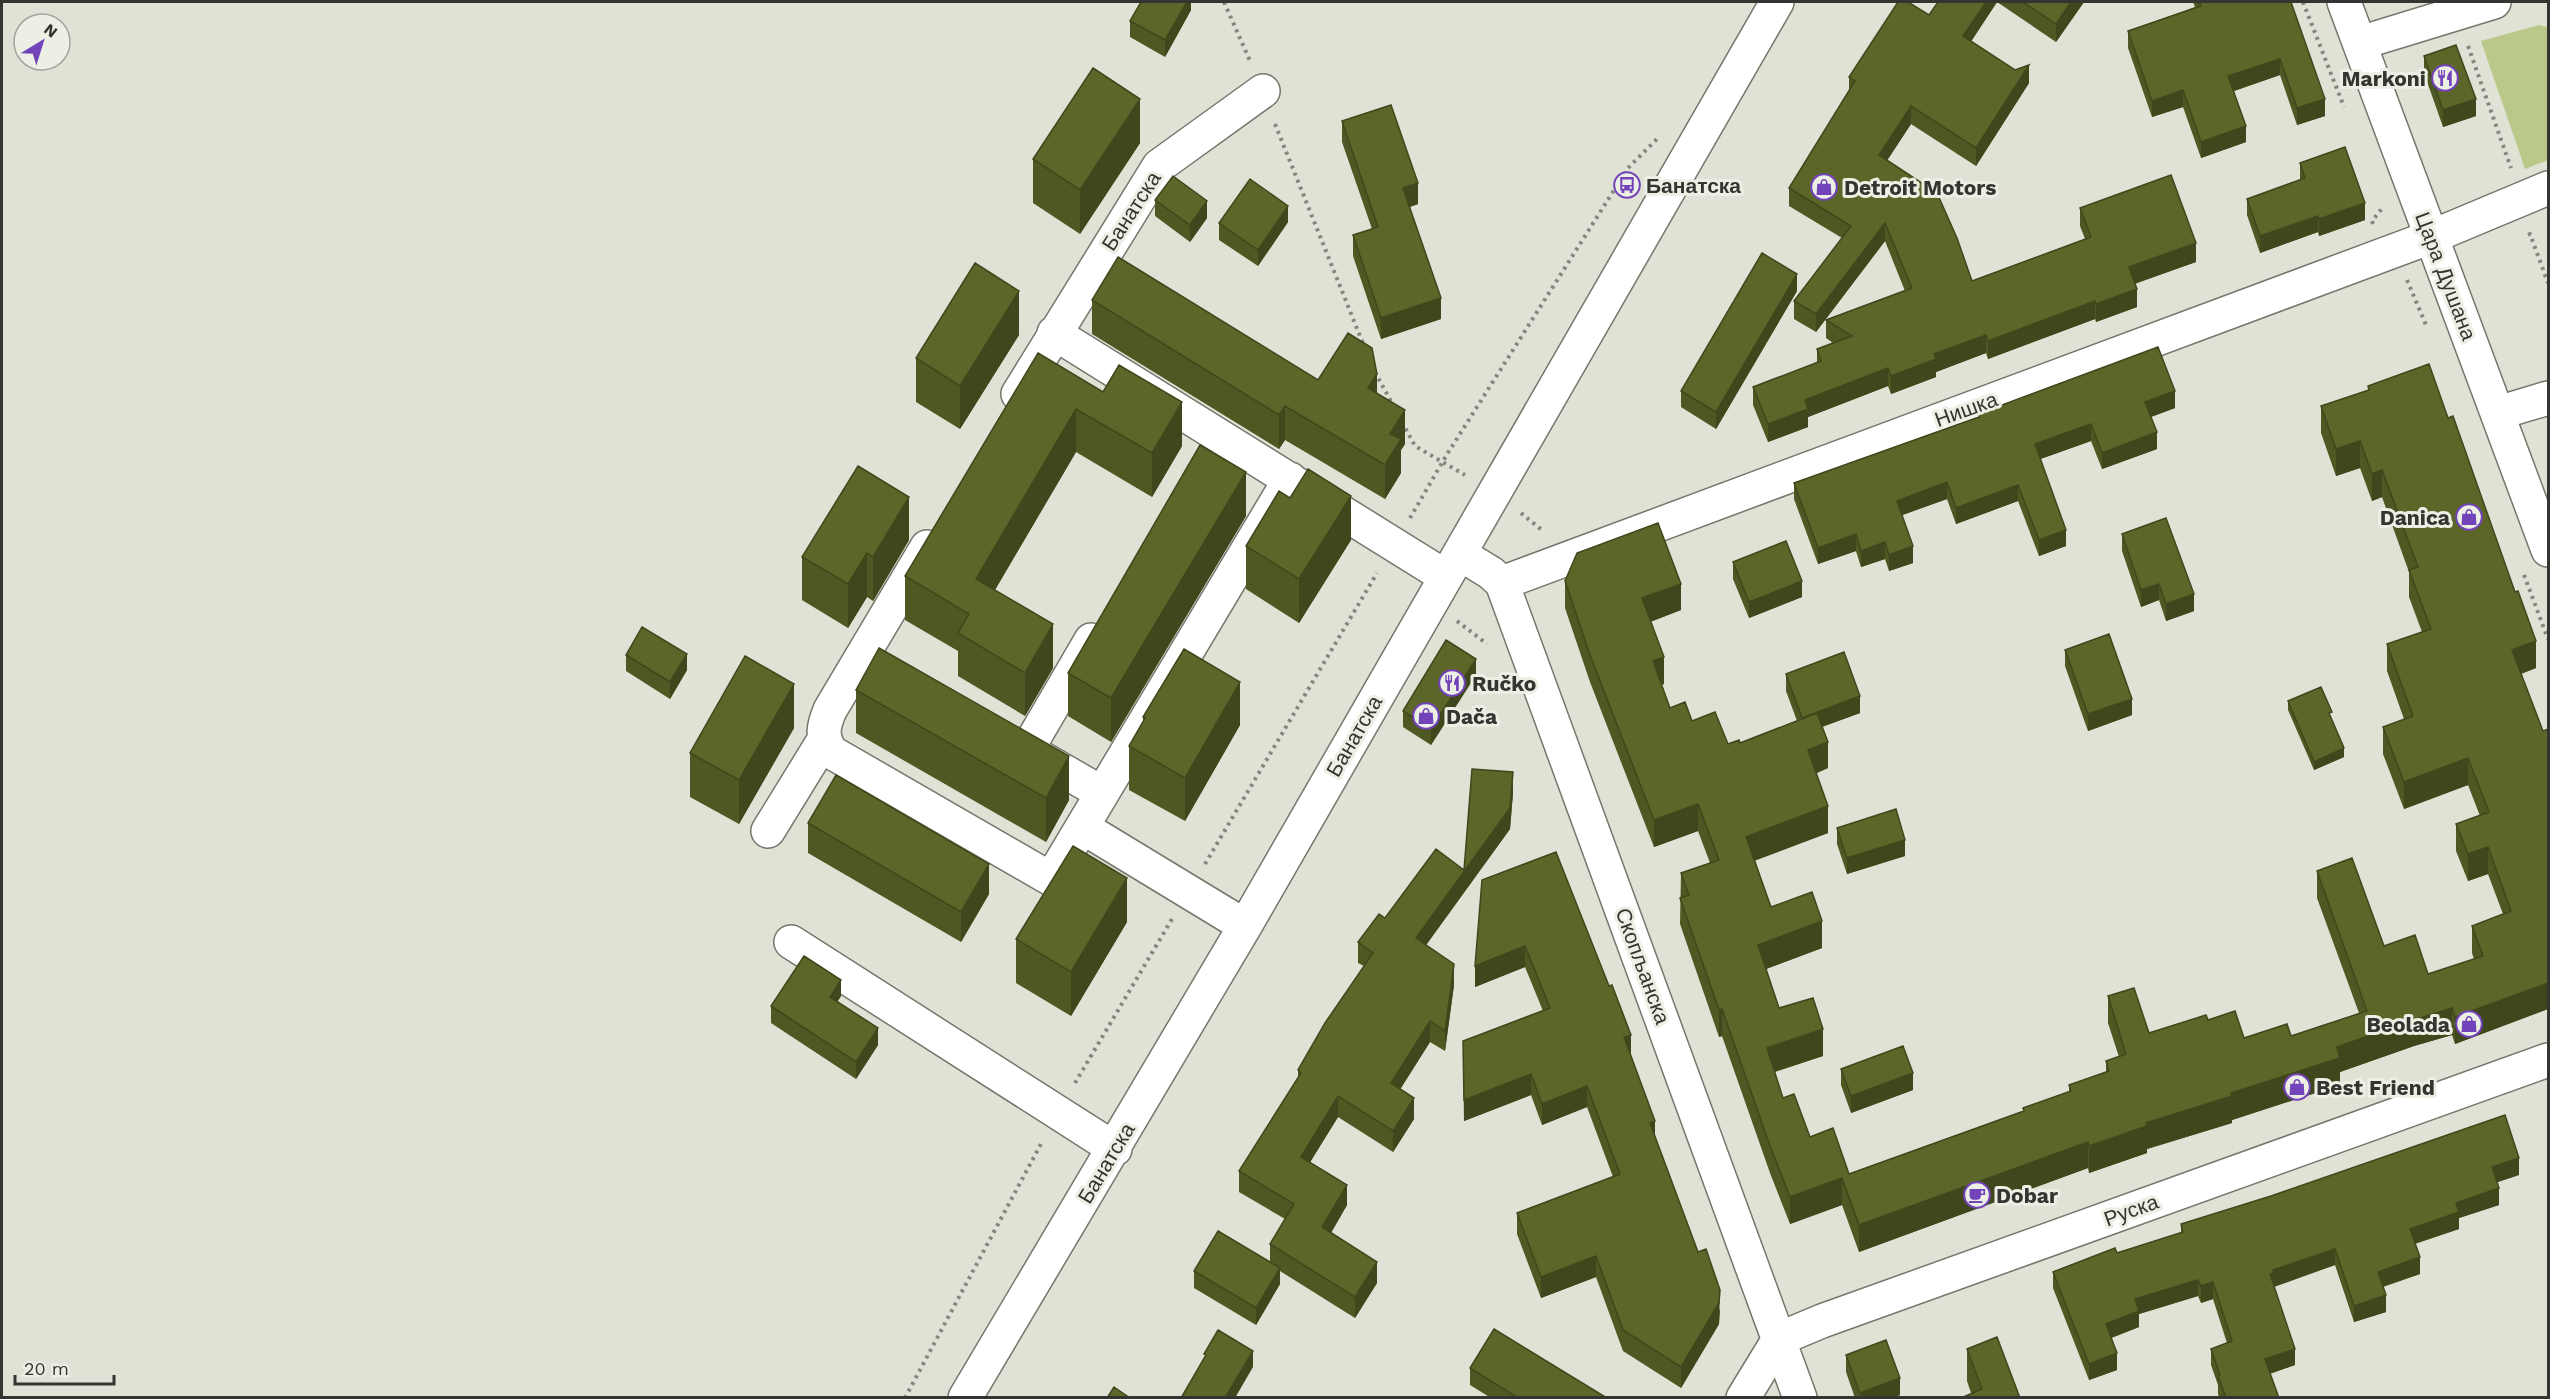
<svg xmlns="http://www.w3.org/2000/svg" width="2550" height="1399" font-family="'Work Sans',sans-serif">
  <rect width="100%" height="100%" fill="#dfe2d5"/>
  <!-- green -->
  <path fill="#bac889" d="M2539,25L2548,27V160L2525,169L2481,41Z"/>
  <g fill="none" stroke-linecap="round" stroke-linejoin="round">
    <!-- minor casing -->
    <g stroke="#74776c" stroke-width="36">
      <path id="minor" d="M2360,43L2494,2
        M1054,333L1446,577
        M1018,394L1159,166L1263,91
        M2498,413L2548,398
        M927,547L830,710C823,727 821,736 831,752L1051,879L1290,479
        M1460,554L1491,573L1502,583L1800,1398
        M1502,583L2431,237L2548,188
        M1027,750L1091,640
        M1031,752L1102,793
        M1082,827L1245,926
        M768,831L824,740
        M791,942L1115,1149
        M965,1398L1245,926L1777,2
        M1743,1398L1779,1339L1822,1321L2548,1060"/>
    </g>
    <!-- major casing -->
    <g stroke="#74776c" stroke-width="36">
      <path id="major" d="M2344,2L2548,550"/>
    </g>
    <!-- path -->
    <path stroke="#85877f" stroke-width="4" stroke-dasharray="3 4.5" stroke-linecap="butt" d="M1224,2L1250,61
      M2303,2L2344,107
      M2468,46L2511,168
      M1275,124L1364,346
      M2373,224L2372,221L2384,206
      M2528,235L2530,234L2548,283
      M2407,280L2426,325
      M1375,372L1393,405
      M1402,422L1415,446L1465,475
      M1521,513L1543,531
      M1410,518L1446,456L1628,168L1658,138
      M2524,575L2548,639
      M1457,621L1487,644
      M1205,864L1377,573
      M1075,1083L1172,919
      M905,1398L1042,1142"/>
    <!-- minor -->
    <use href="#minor" stroke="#fff" stroke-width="33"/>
    <!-- major -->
    <use href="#major" stroke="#fff" stroke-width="33"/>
  </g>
  <!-- wall -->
  <path fill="#4e5822" d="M1191,2V10L1165,57L1130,37V21Z
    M1938,2H2084L2056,42L1997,2L1971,41L2029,83L1976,166L1911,124L1887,160L1972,281L2085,239L2080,226V208L2196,262L2135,283L2137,307L2096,322L2095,319L1988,359L1986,353L1936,372V377L1891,394L1888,386L1808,417V427L1768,442L1753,405V387L1817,363V349L1833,343L1826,338V320L1905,291L1885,241L1816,332L1794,319V301L1842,238L1789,206V188L1849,92V77L1929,15Z
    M2193,2H2291L2325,116L2297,125L2280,75L2234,91L2246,142L2201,158L2183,107L2152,117L2128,48V31L2195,7Z
    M2424,56L2476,116L2443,127L2424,73Z
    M1342,121L1418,204L1410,207L1441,319L1381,339L1353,256V235L1372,229L1342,142Z
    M1140,143L1080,234L1033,203V159Z
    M2300,163L2365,220L2319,236L2318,232L2260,253L2247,215V199L2300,180Z
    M1155,200L1207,218L1190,242L1155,216Z
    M1288,222L1258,266L1219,240V223Z
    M1797,291L1716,429L1681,407V391Z
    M1092,300L1318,380L1377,393L1405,444L1401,450V473L1385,499L1285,440L1279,449L1092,334Z
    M1019,335L960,429L916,402V358Z
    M1038,353L1182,446L1152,497L1076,452L995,590L1053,668L1025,716L958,676V651L905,620V576Z
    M2368,386L2536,668L2521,674L2548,1009L2455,1044L2452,1035L2414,1046L2340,1072V1085L2232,1120V1123L2147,1149V1153L2089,1173L2088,1168L1859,1252L1842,1205L1790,1224L1770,1173L1722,1036L1719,1037L1680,924L1681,873L1710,863L1698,831L1654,847L1590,682L1565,608V581L1681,610L1650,622L1664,684L1661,685L1670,708L1728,744L1740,743L1797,721L1786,691V674L1860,713L1822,727L1828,768L1816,773L1828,833L1755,860L1771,907L1822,948L1766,969L1779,1008L1823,1056L1775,1072L1783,1098L1810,1137L1849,1174L2023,1111V1108L2069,1092V1085L2106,1073V1061L2119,1057L2108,1023V996L2149,1033L2208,1020L2244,1038L2291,1036L2359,1013L2317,898V871L2384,946L2428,974L2474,959L2472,953V926L2503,914L2488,874L2468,881L2456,851V824L2480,816L2468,785L2404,809L2383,754V727L2404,719L2387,671V644L2422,632L2409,597V572L2382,497L2372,501L2360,468L2336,476L2321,433V406L2368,390Z
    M2175,408L2151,417L2157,449L2102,469L2091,441L2040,459L2066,546L2039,556L2018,501L1956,524L1947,499L1902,515L1913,563L1889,571L1885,559L1861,567L1856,551L1818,564L1794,499V483L1978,417V414Z
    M1290,498L1351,540L1299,623L1246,589V546Z
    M1246,516L1111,742L1068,716V673Z
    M2122,534L2194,611L2166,621L2159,600L2141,607L2122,551Z
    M909,540L873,601L867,597L848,628L802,600V557Z
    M1733,562L1802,597L1749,618L1733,579Z
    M2065,650L2132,715L2088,731L2065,666Z
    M626,655L687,670L670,699L626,671Z
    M1476,675L1431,745L1403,727V711Z
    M856,690L1069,800L1046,842L856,733Z
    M2288,701L2344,757L2314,770L2288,710Z
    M1143,717L1240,725L1185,821L1129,790V746L1143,722Z
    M794,728L739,824L690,797V753Z
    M1513,793L1510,829L1426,945L1454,985L1445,1051L1430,1042L1400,1089L1414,1119L1393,1152L1338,1117L1310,1162L1347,1205L1331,1233L1377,1283L1355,1318L1280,1271V1284L1256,1325L1194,1288V1271L1270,1261V1244L1285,1219L1239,1192V1171L1298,1079V1070L1364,966L1358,963V942L1385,918L1464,870Z
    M808,823L989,894L961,942L808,853Z
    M1837,828L1905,856L1847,874L1837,844Z
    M1482,880L1630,1056L1655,1138L1720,1311L1719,1324L1681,1388L1623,1351L1596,1277L1541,1298L1517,1234V1213L1613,1177L1587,1107L1542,1125L1531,1095L1464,1121L1463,1062L1543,1011L1525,967L1475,987Z
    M1127,922L1071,1016L1016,983V939Z
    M841,996L837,1002L878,1045L856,1079L771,1023V1006Z
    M1841,1069L1913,1090L1851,1113L1841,1085Z
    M2519,1175L2497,1182L2499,1205L2459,1218V1229L2415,1244L2420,1274L2383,1287L2386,1312L2354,1322L2335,1265L2274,1286L2295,1365L2270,1374L2279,1398H2219L2218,1393V1385L2211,1365V1349L2227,1343L2213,1299L2201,1303L2198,1296L2139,1314V1327L2111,1338L2117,1370L2089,1380L2053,1288V1272L2181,1233V1224Z
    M1967,1349L2020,1398L1971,1393L1967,1381Z
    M1846,1355L1900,1395L1893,1398H1855L1846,1372Z
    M1470,1368L1607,1398H1491L1470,1385Z"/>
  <!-- shaded-wall -->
  <path fill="#40471c" d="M1187,2H1191V10L1165,57V40Z
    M1986,2H1997L1963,54V36Z
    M2071,2H2084L2056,42V24Z
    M2280,59V75L2228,93V76Z
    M2029,65V83L1976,166V148Z
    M2183,90V107L2152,117V101Z
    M1140,99V143L1080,234V190Z
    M2325,99V116L2297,125V108Z
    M2476,99V116L2443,127V110Z
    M1911,106V124L1879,173V155Z
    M2246,126V142L2201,158V142Z
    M1418,183V204L1403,209V188Z
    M1207,201V218L1190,242V225Z
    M2365,203V220L2319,236V219Z
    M1288,206V222L1258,266V250Z
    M2318,216V232L2260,253V236Z
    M1885,223V241L1816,332V314Z
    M2196,243V262L2129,286V267Z
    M1797,274V291L1716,429V412Z
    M2137,289V307L2096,322V304Z
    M1019,291V335L960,429V386Z
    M1441,298V319L1381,339V318Z
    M2095,301V319L1988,359V341Z
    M1986,335V353L1936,372V377L1891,394V376L1934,354Z
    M1888,368V386L1808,417V427L1768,442V424L1805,400Z
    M1377,374V408L1368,388Z
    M2175,391V408L2145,419V402Z
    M1182,402V446L1152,497V453Z
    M1285,406V440L1279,449V415Z
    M1076,409V452L976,622V579Z
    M1405,410V444L1401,450V473L1385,499V465L1390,434Z
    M2091,424V441L2035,461V444Z
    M2157,432V449L2102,469V453Z
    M2360,441V468L2336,476V449Z
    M2382,470V497L2372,501V474Z
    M1246,472V516L1111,742V698Z
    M1947,482V499L1897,517V501Z
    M2018,485V501L1956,524V508Z
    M1351,496V540L1299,623V579Z
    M909,497V540L873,601V557Z
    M2066,530V546L2039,556V540Z
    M1856,534V551L1818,564V548Z
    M1885,542V559L1861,567V551Z
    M1913,546V563L1889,571V555Z
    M867,553V597L848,628V584Z
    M1802,581V597L1749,618V602Z
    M1681,584V610L1642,625V598Z
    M2159,584V600L2141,607V590Z
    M2194,594V611L2166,621V604Z
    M1053,624V668L1025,716V673Z
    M2536,641V668L2512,677V650Z
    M687,654V670L670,699V682Z
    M1664,657V684L1653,688V661Z
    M1476,659V675L1431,745V729Z
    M1240,682V725L1185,821V778Z
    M794,684V728L739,824V780Z
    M1860,696V713L1802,734V718Z
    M2132,699V715L2088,731V714Z
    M1828,742V768L1808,777V750Z
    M2344,748V757L2314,770V762Z
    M1069,756V800L1046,842V798Z
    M2468,758V785L2404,809V782Z
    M1513,772V793L1510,829L1416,959V938L1510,808Z
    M1698,804V831L1654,847V820Z
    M1828,806V833L1746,864V837Z
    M1905,840V856L1847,874V858Z
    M2488,847V874L2468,881V854Z
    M989,864V894L961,942V912Z
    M1127,878V922L1071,1016V972Z
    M1822,921V948L1758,972V945Z
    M1525,946V967L1475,987V966Z
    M1454,964V985L1445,1051V1031Z
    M841,980V996L830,1013V997Z
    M2548,983V1009L2455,1044V1017Z
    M2452,1008V1035L2414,1046L2340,1072V1085L2232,1120V1123L2147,1149V1153L2089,1173V1146L2146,1123L2231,1093L2337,1047L2414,1020Z
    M1722,1009V1036L1719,1037V1010Z
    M1430,1021V1042L1391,1104V1083Z
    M878,1028V1045L856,1079V1062Z
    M1823,1029V1056L1767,1074V1048Z
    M1631,1035V1055L1624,1037Z
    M1913,1073V1090L1851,1113V1096Z
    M1531,1074V1095L1464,1121V1100Z
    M1587,1086V1107L1542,1125V1104Z
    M1338,1096V1117L1301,1177V1157Z
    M1414,1098V1119L1393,1152V1131Z
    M1655,1121V1142L1650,1123Z
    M2088,1142V1168L1859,1252V1225Z
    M2519,1158V1175L2492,1184V1167Z
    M1842,1178V1205L1790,1224V1197Z
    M1347,1185V1205L1322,1248V1227Z
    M2499,1188V1205L2459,1218V1229L2410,1245V1229L2456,1203Z
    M2335,1249V1265L2274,1287L2270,1274L2273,1270Z
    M1596,1256V1277L1541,1298V1277Z
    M2420,1257V1274L2378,1288V1272Z
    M1377,1262V1283L1355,1318V1297Z
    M1280,1268V1284L1256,1325V1308Z
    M2198,1280V1296L2139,1314V1327L2106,1340V1324L2135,1299Z
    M2213,1282V1299L2201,1303V1286Z
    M1720,1290L1719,1324L1681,1388V1367Z
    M2386,1295V1312L2354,1322V1306Z
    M2295,1349V1365L2265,1375V1359Z
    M1253,1351V1367L1235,1398H1225Z
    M2117,1353V1370L2089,1380V1364Z
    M1900,1378V1395L1893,1398H1860V1393Z"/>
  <!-- building -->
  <path fill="#5b6628" stroke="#40471c" stroke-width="1.5" d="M1141,2H1187L1165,40L1130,21Z
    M1898,2H1908L1929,15L1938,2H1986L1963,36L2015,70L2029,65L1976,148L1911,106L1879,155L1937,193L1957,238L1972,281L2091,237L2080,208L2171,175L2196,243L2129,267L2137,289L2096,304L2095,301L1988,341L1986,335L1934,354L1936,359L1891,376L1888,368L1805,400L1808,409L1768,424L1753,387L1821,361L1817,349L1852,336L1826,320L1912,288L1885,223L1816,314L1794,301L1851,226L1789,188L1855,81L1849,77Z
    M2023,2H2071L2056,24Z
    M2199,2H2291L2325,99L2297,108L2280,59L2228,76L2246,126L2201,142L2183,90L2152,101L2128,31L2201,6Z
    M2456,45L2476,99L2443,110L2424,56Z
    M1093,68L1140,99L1080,190L1033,159Z
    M1391,105L1418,183L1403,188L1441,298L1381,318L1353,235L1378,227L1342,121Z
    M2345,147L2365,203L2319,219L2318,216L2260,236L2247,199L2305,178L2300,163Z
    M1173,176L1207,201L1190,225L1155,200Z
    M1250,179L1288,206L1258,250L1219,223Z
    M1762,253L1797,274L1716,412L1681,391Z
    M1118,257L1318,380L1348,333L1372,348L1377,374L1368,388L1405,410L1390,434L1401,439L1385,465L1285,406L1279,415L1092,300Z
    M975,263L1019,291L960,386L916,358Z
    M2158,347L2175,391L2145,402L2157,432L2102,453L2091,424L2035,444L2066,530L2039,540L2018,485L1956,508L1947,482L1897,501L1913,546L1889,555L1885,542L1861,551L1856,534L1818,548L1794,483L1979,417L1978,414Z
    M1038,353L1103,392L1119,365L1182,402L1152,453L1076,409L976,579L1053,624L1025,673L958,633L969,614L905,576Z
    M2429,364L2448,418L2453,416L2515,592L2518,591L2536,641L2512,650L2543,731L2548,729V983L2455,1017L2452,1008L2414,1020L2337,1047L2340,1058L2231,1093L2232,1096L2146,1123L2147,1126L2089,1146L2088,1142L1859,1225L1842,1178L1790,1197L1770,1146L1722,1009L1719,1010L1680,898L1689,895L1681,873L1719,860L1698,804L1654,820L1590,655L1565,581L1577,553L1658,523L1681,584L1642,598L1664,657L1653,661L1670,708L1685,702L1692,721L1715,712L1728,744L1739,740L1740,743L1817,713L1828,742L1808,750L1828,806L1746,837L1771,907L1812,892L1822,921L1758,945L1779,1008L1813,998L1823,1029L1767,1048L1783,1098L1794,1094L1810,1137L1833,1128L1849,1174L2024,1111L2023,1108L2071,1091L2069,1085L2109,1071L2106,1061L2126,1054L2108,996L2134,988L2149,1033L2206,1015L2208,1020L2235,1011L2244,1038L2287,1024L2291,1036L2367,1011L2317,871L2352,858L2384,946L2415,935L2428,974L2483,956L2472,926L2511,911L2488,847L2468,854L2456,824L2489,812L2468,758L2404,782L2383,727L2413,716L2387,644L2431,629L2409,570L2418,567L2382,470L2372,474L2360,441L2336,449L2321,406L2369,390L2368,386Z
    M1200,445L1246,472L1111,698L1068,673Z
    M858,466L909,497L873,557L867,553L848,584L802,557Z
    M1308,469L1351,496L1299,579L1246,546L1279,491L1290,498Z
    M2166,518L2194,594L2166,604L2159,584L2141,590L2122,534Z
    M1786,541L1802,581L1749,602L1733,562Z
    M642,627L687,654L670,682L626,655Z
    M2109,634L2132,699L2088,714L2065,650Z
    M1446,640L1476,659L1431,729L1403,711Z
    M879,648L1069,756L1046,798L856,690Z
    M1184,649L1240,682L1185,778L1129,746L1145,718L1143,717Z
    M1844,652L1860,696L1802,718L1786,674Z
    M745,656L794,684L739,780L690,753Z
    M2321,687L2332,712L2329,713L2344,748L2314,762L2288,701Z
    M1472,769L1513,772L1510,808L1416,938L1454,964L1445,1031L1430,1021L1391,1083L1414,1098L1393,1131L1338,1096L1301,1157L1347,1185L1322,1227L1377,1262L1355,1297L1270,1244L1294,1204L1239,1171L1301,1073L1298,1070L1325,1023L1373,953L1358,942L1379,914L1385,918L1436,849L1464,870Z
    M836,775L989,864L961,912L808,823Z
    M1896,809L1905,840L1847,858L1837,828Z
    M1073,846L1127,878L1071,972L1016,939Z
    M1556,852L1609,986L1612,985L1631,1035L1624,1037L1655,1121L1650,1123L1698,1252L1706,1249L1720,1290L1719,1303L1681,1367L1623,1330L1596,1256L1541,1277L1517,1213L1620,1174L1587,1086L1542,1104L1531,1074L1464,1100L1463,1041L1550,1008L1525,946L1475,966L1482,880Z
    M804,956L841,980L830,997L878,1028L856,1062L771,1006Z
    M1903,1046L1913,1073L1851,1096L1841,1069Z
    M2505,1115L2519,1158L2492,1167L2499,1188L2456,1203L2459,1212L2410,1229L2420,1257L2378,1272L2386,1295L2354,1306L2335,1249L2273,1270L2274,1273L2270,1274L2295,1349L2265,1359L2279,1398H2226L2218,1376L2220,1375L2211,1349L2232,1341L2213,1282L2201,1286L2198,1280L2135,1299L2139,1311L2106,1324L2117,1353L2089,1364L2053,1272L2115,1248L2117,1253L2183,1232L2181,1224L2271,1196Z
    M1218,1231L1280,1268L1256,1308L1194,1271Z
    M1494,1329L1607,1398H1518L1470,1368Z
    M1218,1330L1253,1351L1225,1398H1181L1206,1355L1204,1354Z
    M1997,1337L2020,1398H1961L1982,1389L1967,1349Z
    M1886,1340L1900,1378L1860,1393L1846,1355Z
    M1114,1387L1130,1398H1107Z"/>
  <!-- icons -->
  <defs>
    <g id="restaurant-ring" transform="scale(1.35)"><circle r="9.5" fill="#ecefe3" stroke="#7343ba" stroke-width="1.5"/><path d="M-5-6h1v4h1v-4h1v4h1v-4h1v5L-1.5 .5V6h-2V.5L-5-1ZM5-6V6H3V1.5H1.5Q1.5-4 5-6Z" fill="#7343ba"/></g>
    <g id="bus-ring" transform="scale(1.35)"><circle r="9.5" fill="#ecefe3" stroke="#7343ba" stroke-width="1.5"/><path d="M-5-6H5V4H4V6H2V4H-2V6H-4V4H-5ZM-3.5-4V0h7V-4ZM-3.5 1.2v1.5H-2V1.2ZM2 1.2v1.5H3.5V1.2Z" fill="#7343ba"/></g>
    <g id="shop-ring" transform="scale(1.35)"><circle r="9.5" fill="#ecefe3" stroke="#7343ba" stroke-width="1.5"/><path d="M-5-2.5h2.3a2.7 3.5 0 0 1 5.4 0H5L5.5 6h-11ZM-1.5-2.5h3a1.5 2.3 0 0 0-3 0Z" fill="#7343ba"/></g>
    <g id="cafe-ring" transform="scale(1.35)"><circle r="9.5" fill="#ecefe3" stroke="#7343ba" stroke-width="1.5"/><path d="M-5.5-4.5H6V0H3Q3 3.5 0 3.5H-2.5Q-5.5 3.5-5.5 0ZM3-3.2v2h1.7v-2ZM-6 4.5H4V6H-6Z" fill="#7343ba"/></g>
  </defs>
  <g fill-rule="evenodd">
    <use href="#restaurant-ring" x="2445" y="78"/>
    <use href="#bus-ring" x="1627" y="185"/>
    <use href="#shop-ring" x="1824" y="187"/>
    <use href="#shop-ring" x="2469" y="517"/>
    <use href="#restaurant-ring" x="1452" y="683"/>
    <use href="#shop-ring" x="1426" y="716"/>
    <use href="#shop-ring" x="2469" y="1024"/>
    <use href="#shop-ring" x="2297" y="1087"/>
    <use href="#cafe-ring" x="1977" y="1195"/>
  </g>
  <g text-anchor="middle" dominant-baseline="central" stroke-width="6" stroke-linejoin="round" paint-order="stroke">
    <!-- poi labels -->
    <g font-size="21" font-weight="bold" fill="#343531" stroke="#ecefe3" text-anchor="start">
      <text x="2426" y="78" text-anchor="end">Markoni</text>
      <text x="1646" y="185">Банатска</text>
      <text x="1844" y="187">Detroit Motors</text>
      <text x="2450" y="517" text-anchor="end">Danica</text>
      <text x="1472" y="683">Ručko</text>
      <text x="1446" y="716">Dača</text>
      <text x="2450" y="1024" text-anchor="end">Beolada</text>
      <text x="2316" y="1087">Best Friend</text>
      <text x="1996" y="1195">Dobar</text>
    </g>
    <!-- street labels -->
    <g font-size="21" fill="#343531" stroke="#ecefe3">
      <text transform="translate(1131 211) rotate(-57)">Банатска</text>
      <text transform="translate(2446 276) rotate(69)">Цара Душана</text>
      <text transform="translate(1966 409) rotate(-20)">Нишка</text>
      <text transform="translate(1354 736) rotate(-60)">Банатска</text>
      <text transform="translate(1643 966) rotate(70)">Скопљанска</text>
      <text transform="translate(1106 1163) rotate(-59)">Банатска</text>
      <text transform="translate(2131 1210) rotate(-20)">Руска</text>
    </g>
  </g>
  <!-- border -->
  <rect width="2550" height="1399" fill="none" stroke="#343531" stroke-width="6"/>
  <!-- north arrow -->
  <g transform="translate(42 42) rotate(38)"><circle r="28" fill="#ecefe3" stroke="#a2a59c" stroke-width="1.5"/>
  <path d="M0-4.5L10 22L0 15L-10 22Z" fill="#7343ba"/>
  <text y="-9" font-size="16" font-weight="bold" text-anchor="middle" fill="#343531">N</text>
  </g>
  <!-- scale -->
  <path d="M15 1375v9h99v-9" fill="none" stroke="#343531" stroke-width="3"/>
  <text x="24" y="1375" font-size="18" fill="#343531" stroke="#ecefe3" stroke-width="4.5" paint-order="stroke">20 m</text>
</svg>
